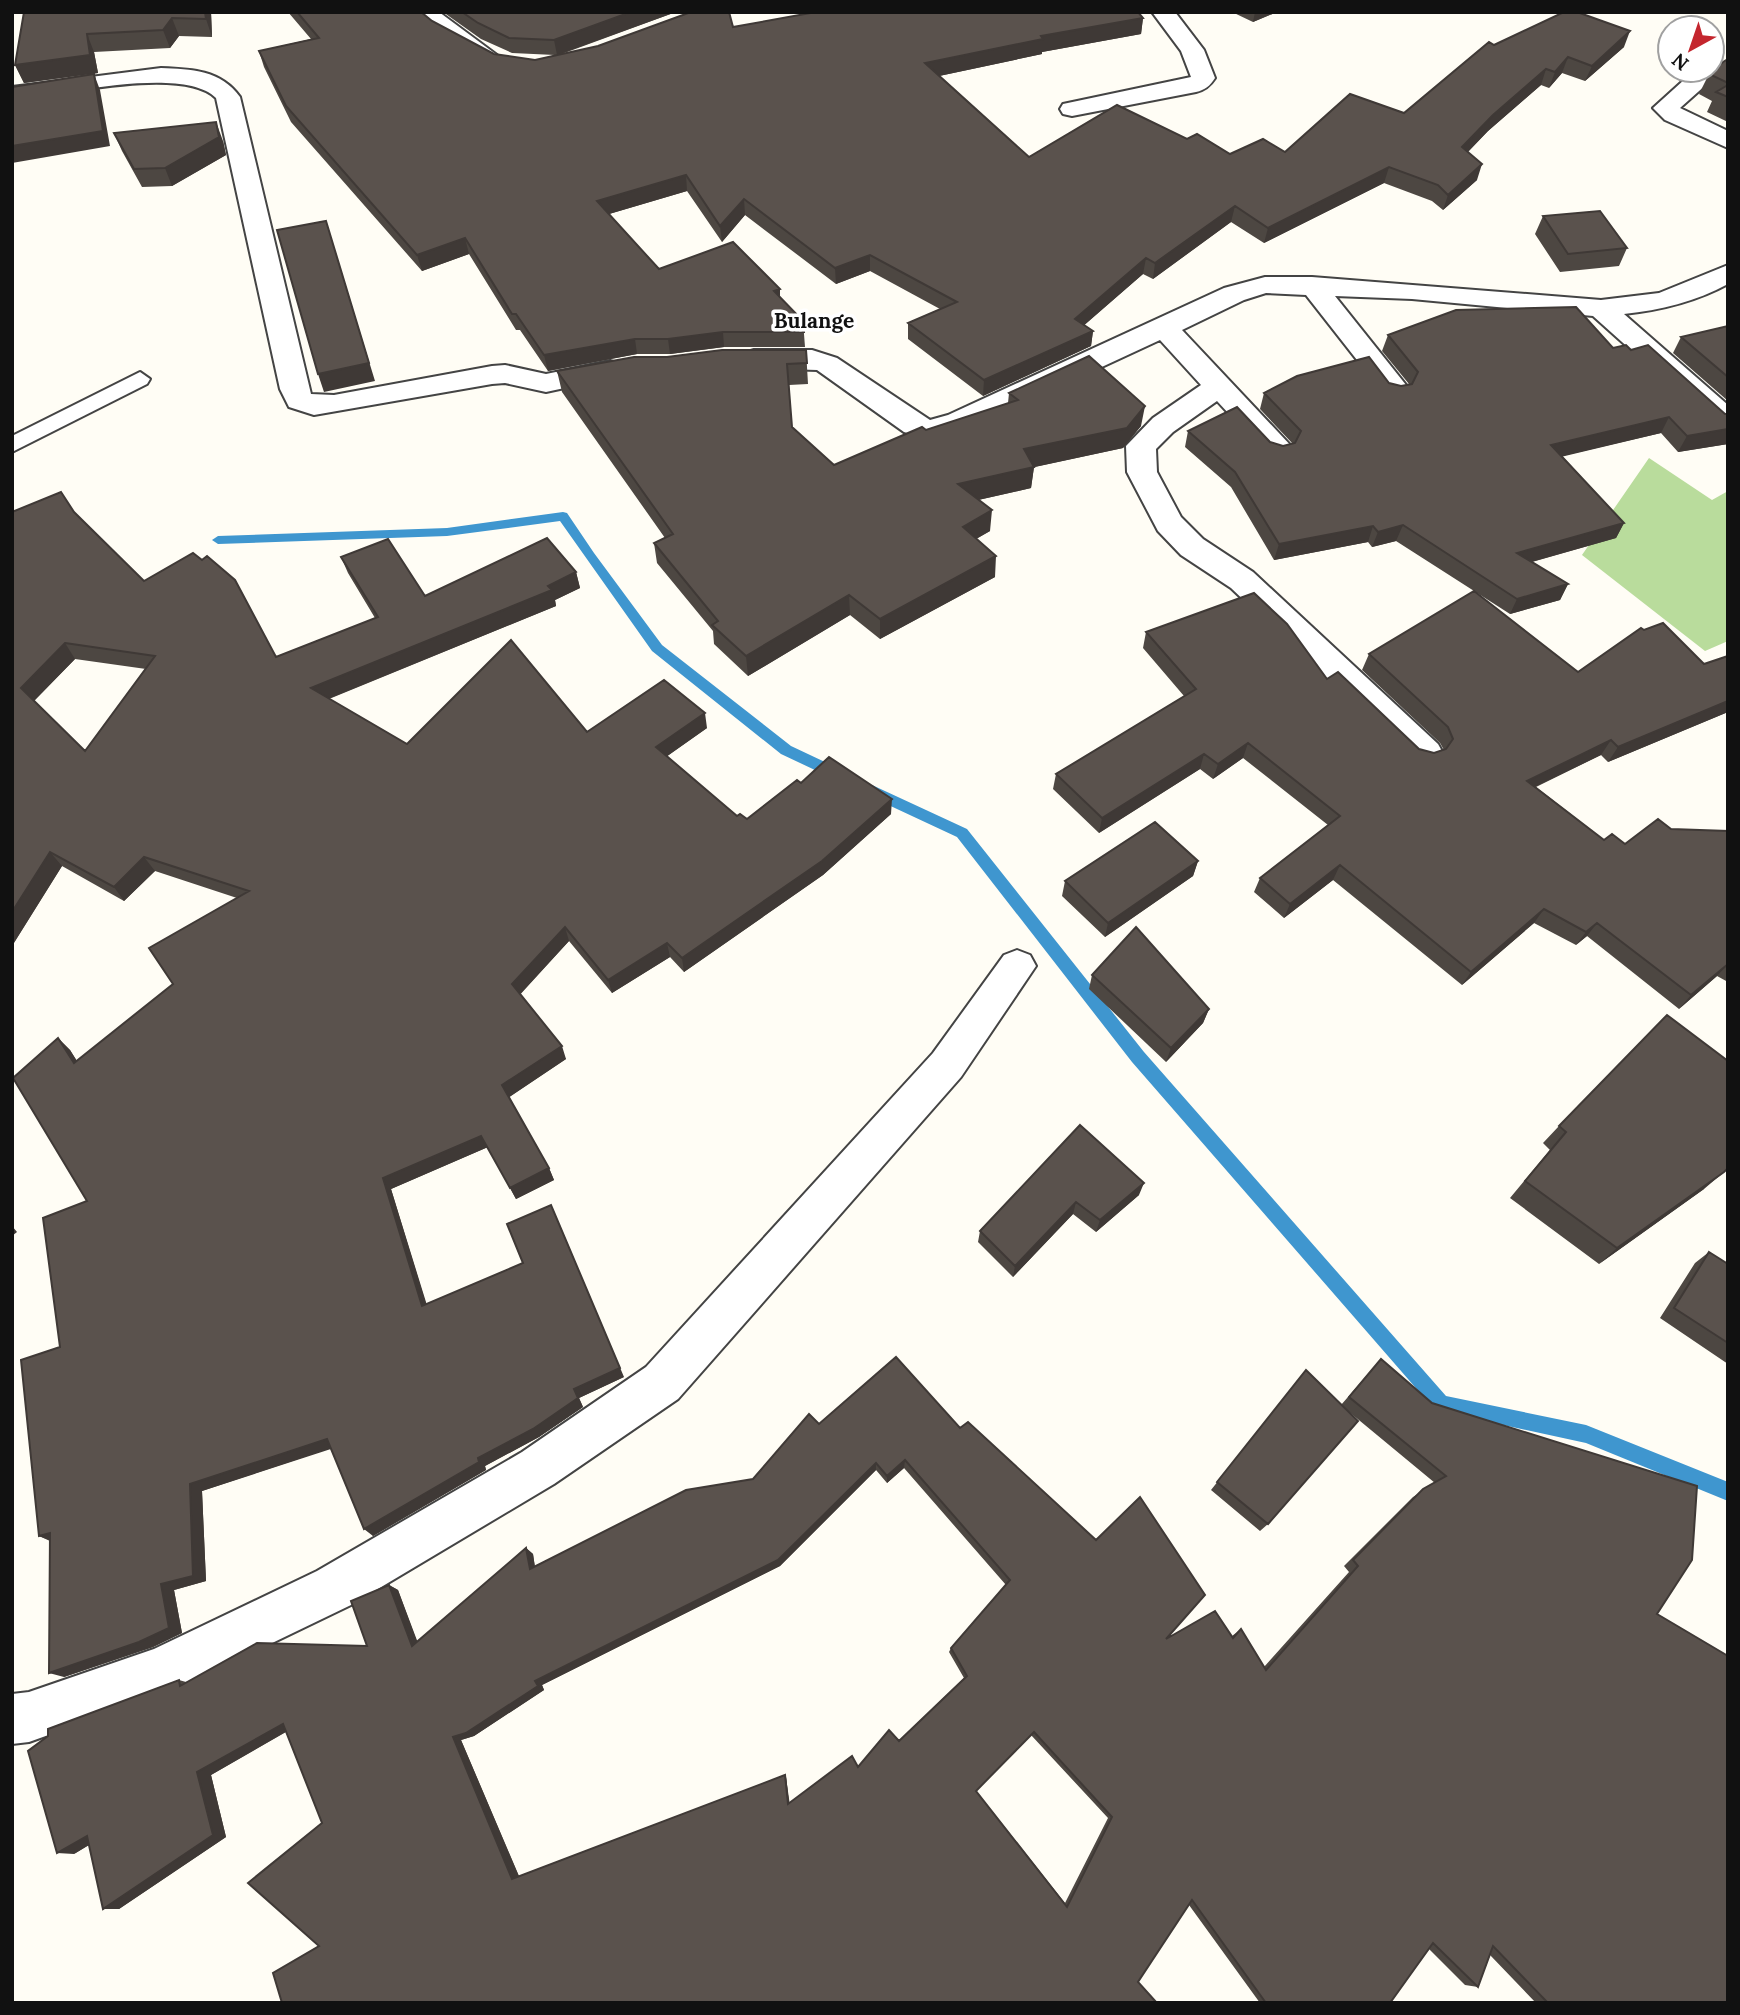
<svg xmlns="http://www.w3.org/2000/svg" width="1740" height="2015" font-family="Lora,serif">
  <rect width="100%" height="100%" fill="#fffdf5"/>
  <!-- forest -->
  <path fill="#b9dc9c" d="M1649,458L1712,500L1728,491V641L1705,651L1582,555Z"/>
  <g fill="none" stroke-linecap="round" stroke-linejoin="round">
    <!-- stream -->
    <path fill="#3f96cf" fill-rule="evenodd" d="M563,512L567,513L594,553L662,645L791,746L844,771L846,775L844,779H834L781,754L652,651L560,521L447,536L218,544L212,540L218,536L447,528Z
      M872,785L967,829L1144,1052L1446,1396L1586,1425L1728,1482V1501L1586,1443L1435,1410L1132,1062L957,837L867,795L865,791Z"/>
    <!-- service casing -->
    <g stroke="#444" stroke-width="4">
      <path id="service" d="M140,372L150,379L147,384L12,452V436Z"/>
    </g>
    <!-- minor casing -->
    <g stroke="#444" stroke-width="4">
      <path id="minor" d="M412,12H439L497,55L493,60H477Z
        M1152,12H1175L1204,50L1215,78C1210,86 1205,90 1196,92L1072,116L1063,114L1060,109L1063,104L1191,77L1181,51Z
        M1712,64L1721,70L1717,75L1680,108L1728,131V148L1665,120L1653,108L1695,70H1712Z
        M161,68C191,69 221,70 240,97L311,394L334,395L492,366L505,365L546,374L610,361L620,364L624,370L620,376L546,392L505,383L492,384L314,415L289,407L280,389L216,98C183,65 58,95 12,101V87Z
        M1728,265V284C1695,302 1661,310 1624,314L1728,405V430L1718,428L1593,316L1412,299L1335,296L1410,390L1406,397L1396,399L1386,397L1306,295L1266,293L1244,300L1182,330L1294,449L1290,456L1279,459L1268,456L1217,401L1173,432L1156,449L1157,472L1181,517L1203,539L1253,572L1438,744L1443,753L1438,762L1426,766L1414,762L1231,588L1181,555L1158,531L1127,472L1126,446L1153,418L1201,385L1160,340L968,429L930,440L904,432L817,370L754,368L744,365L740,359L744,353L754,350H812L837,358L930,420L948,415L1224,288L1265,277H1312L1601,300L1659,293Z
        M1017,950L1030,955L1036,966L961,1077L678,1399L554,1484L351,1605L179,1688L29,1742L12,1744V1694L29,1692L154,1649L317,1571L522,1452L646,1367L933,1053L1004,955Z"/>
    </g>
    <!-- service -->
    <use href="#service" fill="#fff" fill-rule="evenodd"/>
    <!-- minor -->
    <use href="#minor" fill="#fff" fill-rule="evenodd"/>
  </g>
  <!-- wall -->
  <path fill="#4d4742" fill-rule="evenodd" d="M24,12H211L212,37L179,36L170,48L94,52L98,73L24,83L15,65Z
    M288,12H421L432,21L494,54L535,60L555,55L512,53L481,39L443,12H676L559,55L733,27L1143,18L1141,34L1042,52V54L939,76L1029,157L1187,139L1230,154L1285,152L1404,113L1494,45L1624,47L1585,81L1562,73L1549,88L1541,85L1488,131L1468,152L1477,180L1443,210L1432,201L1384,183L1264,243L1231,222L1153,279L1143,274L1084,325L1093,331L1091,346L983,396L908,339V323L940,309L870,271L836,284L745,215L722,242L687,191L609,214L659,269L780,298L803,321L805,347H724L670,354H637L548,371L520,330H516L469,254L422,271L291,122L264,67L259,51L311,39Z
    M1232,12H1277L1253,22Z
    M1728,59V122L1707,112L1712,101L1699,94L1709,74Z
    M114,133L223,141L226,155L172,186L142,187L122,151Z
    M1543,216L1627,248L1619,266L1560,272L1535,234Z
    M1728,326V401L1673,353L1681,337Z
    M1388,335L1631,350L1725,414H1728V444L1678,452L1661,433L1562,456L1624,523L1616,538L1532,562L1568,584L1560,600L1510,614L1396,541L1372,547L1368,542L1274,560L1231,487L1185,447L1188,431L1270,442L1283,446L1292,443L1260,409L1264,393L1389,383L1401,386L1409,384L1382,351Z
    M806,350L808,384L789,385L792,427L834,465L926,430L1008,403L1009,393L1141,426L1123,448L1034,467L1031,488L978,500L990,531L976,539L995,577L880,639L850,615L748,676L714,644L713,631L657,563L654,543L665,538L562,392L557,371L667,357Z
    M12,512H74L144,581L276,657L375,618L348,573L341,557L425,596L576,572L580,588L555,600L556,606L329,699L407,744L587,732L707,728L667,756L737,816L747,819L801,783L891,814L823,875L684,972L670,957L612,993L569,941L520,994L566,1059L509,1097L549,1168L554,1180L516,1199L488,1147L391,1189L426,1304L624,1377L579,1398L583,1407L539,1437L485,1466L486,1470L373,1536L331,1448L202,1491L206,1581L174,1590L182,1633L153,1647L64,1677L50,1541L39,1536L60,1347L87,1201L58,1038L70,1050L77,1061L173,984L237,898L155,871L124,901L62,866L12,946ZM75,659L146,669L85,751L34,701Z
    M1146,632L1327,679L1419,749L1434,753L1444,750L1440,743L1362,670L1369,654L1578,672L1704,664L1728,656V712L1608,762L1601,755L1536,787L1604,840L1625,844L1671,829L1728,831V982L1717,976L1679,1009L1587,936L1576,945L1534,923L1462,985L1333,880L1284,918L1254,892L1260,878L1328,825L1243,758L1213,779L1200,769L1099,833L1053,789L1056,774L1184,696L1143,648Z
    M1198,861L1193,876L1105,937L1062,896L1065,881Z
    M1092,975L1209,1009L1203,1023L1166,1062L1089,989Z
    M1080,1125L1139,1195L1096,1232L1073,1214L1013,1277L978,1242L980,1231Z
    M1559,1126L1704,1189L1599,1264L1510,1198L1550,1150L1543,1143Z
    M1709,1252L1728,1264V1364L1660,1318L1695,1263Z
    M1381,1359L1657,1614L1728,2003H1536L1490,1955L1478,1987L1465,1985L1429,1949L1390,2003H1260L1189,1905L319,1946L322,1823L286,1732L211,1775L226,1837L119,1909L89,1845L74,1854L179,1680L186,1682L367,1646L389,1585L398,1590L417,1642L526,1548L533,1554L535,1567L753,1479L819,1424L960,1428L1166,1639L1232,1636L1241,1629L1264,1667L1349,1572L1344,1566L1413,1497L1435,1483L1348,1411L1268,1524L1260,1531L1211,1490L1306,1370L1341,1405ZM904,1468L1006,1585L951,1648L949,1652L964,1678L899,1741L858,1767L789,1803L786,1777L785,1775L519,1876L461,1740L474,1736L544,1690L542,1685L780,1566L876,1470L887,1483ZM1031,1735L1108,1818L1065,1903L976,1791Z"/>
  <!-- shaded-wall -->
  <path fill="#3f3936" d="M205,12H211L212,37L206,19Z
    M631,12H676L557,55L554,40Z
    M1255,12H1277L1253,22Z
    M172,18L179,36L170,48L163,30Z
    M1143,18L1141,34L1042,52V54L925,79V63L1041,36Z
    M1630,31L1624,47L1585,81L1592,66Z
    M87,34L94,52L98,73L24,83L15,65Z
    M1568,57L1562,73L1549,88L1555,72Z
    M1546,69L1541,85L1488,131L1457,163L1462,147L1493,115Z
    M94,74L100,90L110,146L12,163V146Z
    M216,122L223,141L226,155L172,186L165,168Z
    M1482,164L1477,180L1443,210L1448,195Z
    M1389,167L1384,183L1264,243L1268,228Z
    M686,175L687,191L599,217L597,201Z
    M744,199L745,215L722,242L720,226Z
    M1235,206L1231,222L1153,279L1155,263Z
    M326,221L375,381L324,392L318,374Z
    M465,238L469,254L422,271L417,255Z
    M870,255V271L836,284L835,268Z
    M1146,258L1143,274L1073,335L1075,319Z
    M780,289V305L774,291Z
    M1093,331L1091,346L983,396L984,380Z
    M723,332L724,347L670,354L668,339Z
    M635,339L637,354L548,371L544,355Z
    M1145,406L1141,426L1123,448L1021,470L1024,449Z
    M1669,417L1661,433L1544,461L1551,445Z
    M1728,429V444L1678,452L1687,436Z
    M1034,467L1031,488L956,505L958,484Z
    M992,510L990,531L962,547L963,527Z
    M1624,523L1616,538L1510,568L1517,553Z
    M1403,525L1396,541L1372,547L1378,532Z
    M1373,526L1368,542L1274,560L1279,544Z
    M996,556L995,577L880,639V619Z
    M576,572L580,588L555,600L556,606L318,703L311,688L548,586Z
    M1568,584L1560,600L1510,614L1517,599Z
    M849,595L850,615L748,676L746,656Z
    M65,643L75,659L32,703L21,688Z
    M1728,701V712L1608,762L1618,747Z
    M705,713L707,728L659,762L656,747Z
    M1611,740L1601,755L1518,795L1527,781Z
    M1248,743L1243,758L1213,779L1218,764Z
    M1204,754L1200,769L1099,833L1102,818Z
    M892,799L891,814L823,875L684,972L682,958Z
    M50,852L62,866L12,946V912Z
    M144,857L155,871L124,901L114,887Z
    M1198,861L1193,876L1105,937L1108,923Z
    M1340,865L1333,880L1284,918L1290,904Z
    M1544,909L1534,923L1462,985L1471,972Z
    M1597,923L1587,936L1576,945L1586,932Z
    M565,927L569,941L517,998L512,984Z
    M667,943L670,957L612,993L608,980Z
    M1728,964L1717,976L1679,1009L1691,995Z
    M1209,1009L1203,1023L1166,1062L1171,1048Z
    M58,1038L70,1050L86,1076L74,1063Z
    M562,1046L566,1059L508,1098L502,1085Z
    M481,1136L488,1147L391,1189L430,1315L422,1306L383,1178Z
    M549,1168L554,1180L516,1199L510,1188Z
    M1724,1172L1704,1189L1599,1264L1617,1248Z
    M1144,1183L1139,1195L1096,1232L1100,1220Z
    M1076,1202L1073,1214L1013,1277L1015,1266Z
    M556,1216L624,1377L579,1398L583,1407L539,1437L485,1466L486,1470L373,1536L364,1529L574,1389Z
    M12,1226L17,1232L12,1236Z
    M327,1439L337,1447L202,1491L206,1581L174,1590L182,1633L153,1647L64,1677L49,1673L161,1584L190,1484Z
    M905,1460L904,1468L887,1483V1476Z
    M876,1463V1470L780,1566L542,1685L544,1690L474,1736L461,1740L520,1879H512L453,1737L535,1681Z
    M50,1533L54,1542L39,1536Z
    M526,1548L533,1554L536,1575L530,1569Z
    M389,1585L398,1590L421,1651L412,1646Z
    M283,1724L294,1727L211,1775L226,1837L119,1909H103L197,1772Z
    M785,1775L786,1777L790,1806L788,1804Z
    M87,1836L102,1837L74,1854L57,1853Z"/>
  <!-- building -->
  <path fill="#5a524d" stroke="#3f3936" stroke-width="2" fill-rule="evenodd" d="M24,12H205L206,19L172,18L163,30L87,34L90,55L15,65Z
    M297,12H421L432,21L494,54L535,60L598,46L691,12H729L733,27L816,12H1138L1143,18L1041,36L1043,39L925,63L1029,157L1117,105L1187,139L1197,134L1230,154L1263,139L1285,152L1350,94L1404,113L1489,42L1494,45L1564,12H1577L1630,31L1592,66L1568,57L1555,72L1546,69L1493,115L1462,147L1482,164L1448,195L1438,185L1389,167L1268,228L1235,206L1155,263L1146,258L1075,319L1093,331L984,380L908,323L957,302L870,255L835,268L744,199L720,226L686,175L597,201L659,269L733,242L780,289L774,291L803,321L804,332H723L668,339H635L544,355L516,314H512L465,238L417,255L286,106L259,51L319,38Z
    M462,12H631L554,40L509,38L478,23Z
    M1728,59V83L1709,74L1723,62Z
    M94,74L103,131L12,146V87Z
    M1728,85V97L1716,92Z
    M216,122L219,137L165,168L134,169L114,133Z
    M1600,211L1627,248L1568,254L1543,216Z
    M326,221L369,363L318,374L277,230Z
    M1576,307L1613,348L1626,345L1631,350L1648,345L1725,414H1728V429L1687,436L1669,417L1551,445L1624,523L1517,553L1568,584L1517,599L1403,525L1378,532L1373,526L1279,544L1235,472L1188,431L1237,407L1270,442L1283,446L1295,443L1301,431L1264,393L1297,376L1369,357L1389,383L1401,386L1412,384L1418,372L1388,335L1456,310Z
    M1728,326V377L1681,337Z
    M722,350H806L807,363L787,364L792,427L834,465L922,427L926,430L1018,400L1009,393L1089,356L1145,406L1127,428L1024,449L1034,467L958,484L992,510L963,527L996,556L880,619L849,595L746,656L712,625L718,621L654,543L673,534L557,371L634,357H667Z
    M61,492L74,512L144,581L193,553L202,560L207,556L235,580L276,657L378,617L341,557L388,539L425,596L547,538L576,572L548,586L552,590L311,688L407,744L511,640L587,732L664,680L705,713L656,747L737,816L740,814L747,819L797,780L801,783L829,757L892,799L822,861L682,958L667,943L608,980L565,927L512,984L562,1046L502,1085L549,1168L510,1188L481,1136L383,1178L422,1306L523,1263L507,1224L551,1205L620,1368L574,1389L578,1398L533,1429L478,1458L479,1462L364,1529L327,1439L190,1484L193,1576L161,1584L169,1628L139,1642L49,1673L50,1533L39,1536L21,1360L60,1347L43,1218L87,1201L13,1078L58,1038L74,1063L173,984L149,948L249,891L144,857L114,887L50,852L12,912V512ZM65,643L155,656L85,751L21,688Z
    M1474,591L1578,672L1641,628L1644,630L1663,623L1704,664L1728,656V701L1618,747L1611,740L1527,781L1604,840L1612,834L1625,844L1658,819L1671,829L1728,831V964L1691,995L1597,923L1586,932L1544,909L1471,972L1340,865L1290,904L1260,878L1340,816L1248,743L1218,764L1204,754L1102,818L1056,774L1196,689L1146,632L1254,593L1287,624L1327,679L1338,672L1419,749L1434,753L1446,749L1453,739L1448,727L1369,654Z
    M1155,822L1198,861L1108,923L1065,881Z
    M1136,927L1209,1009L1171,1048L1092,975Z
    M1667,1015L1728,1061V1168L1724,1172L1617,1248L1525,1181L1566,1132L1559,1126Z
    M1080,1125L1144,1183L1100,1220L1076,1202L1015,1266L980,1231Z
    M1709,1252L1728,1264V1343L1674,1308Z
    M896,1357L960,1428L968,1422L1096,1540L1140,1497L1205,1595L1166,1639L1215,1611L1233,1638L1241,1629L1266,1670L1358,1566L1353,1560L1423,1489L1446,1476L1349,1397L1381,1359L1432,1403L1697,1486L1692,1560L1657,1614L1728,1656V2003H1548L1493,1946L1478,1987L1433,1943L1390,2003H1266L1192,1900L1138,1982L1157,2003H282L273,1973L319,1946L248,1883L322,1823L283,1724L197,1772L213,1835L103,1909L87,1836L57,1853L28,1751L48,1736V1729L179,1680L180,1686L257,1643L367,1646L351,1601L389,1585L412,1646L526,1548L530,1569L686,1490L753,1479L809,1414L819,1424ZM905,1460L1010,1580L951,1648L967,1676L899,1741L889,1730L858,1767L852,1756L788,1804L785,1775L512,1879L453,1737L466,1733L538,1686L535,1681L778,1560L876,1463L887,1476ZM1034,1732L1112,1817L1067,1907L976,1791Z
    M1306,1370L1358,1421L1268,1524L1217,1482Z"/>
  <g text-anchor="middle" dominant-baseline="central" stroke-width="7" stroke-linejoin="round" paint-order="stroke">
    <!-- far-neighbourhood labels -->
    <g font-size="21" font-weight="bold" fill="#111" stroke="#fff">
      <text x="814" y="320">Bulange</text>
    </g>
  </g>
  <!-- border -->
  <rect width="1740" height="2015" fill="none" stroke="#111111" stroke-width="28"/>
  <!-- north arrow -->
  <g transform="translate(1691 49) rotate(220)"><circle r="33" fill="#ffffff" stroke="#a0a0a0" stroke-width="2"/>
  <path d="M0-5L12 26L0 18L-12 26Z" fill="#c4262e"/>
  <text y="-10" font-size="19" font-weight="bold" text-anchor="middle" fill="#111111">N</text>
  </g>
</svg>
